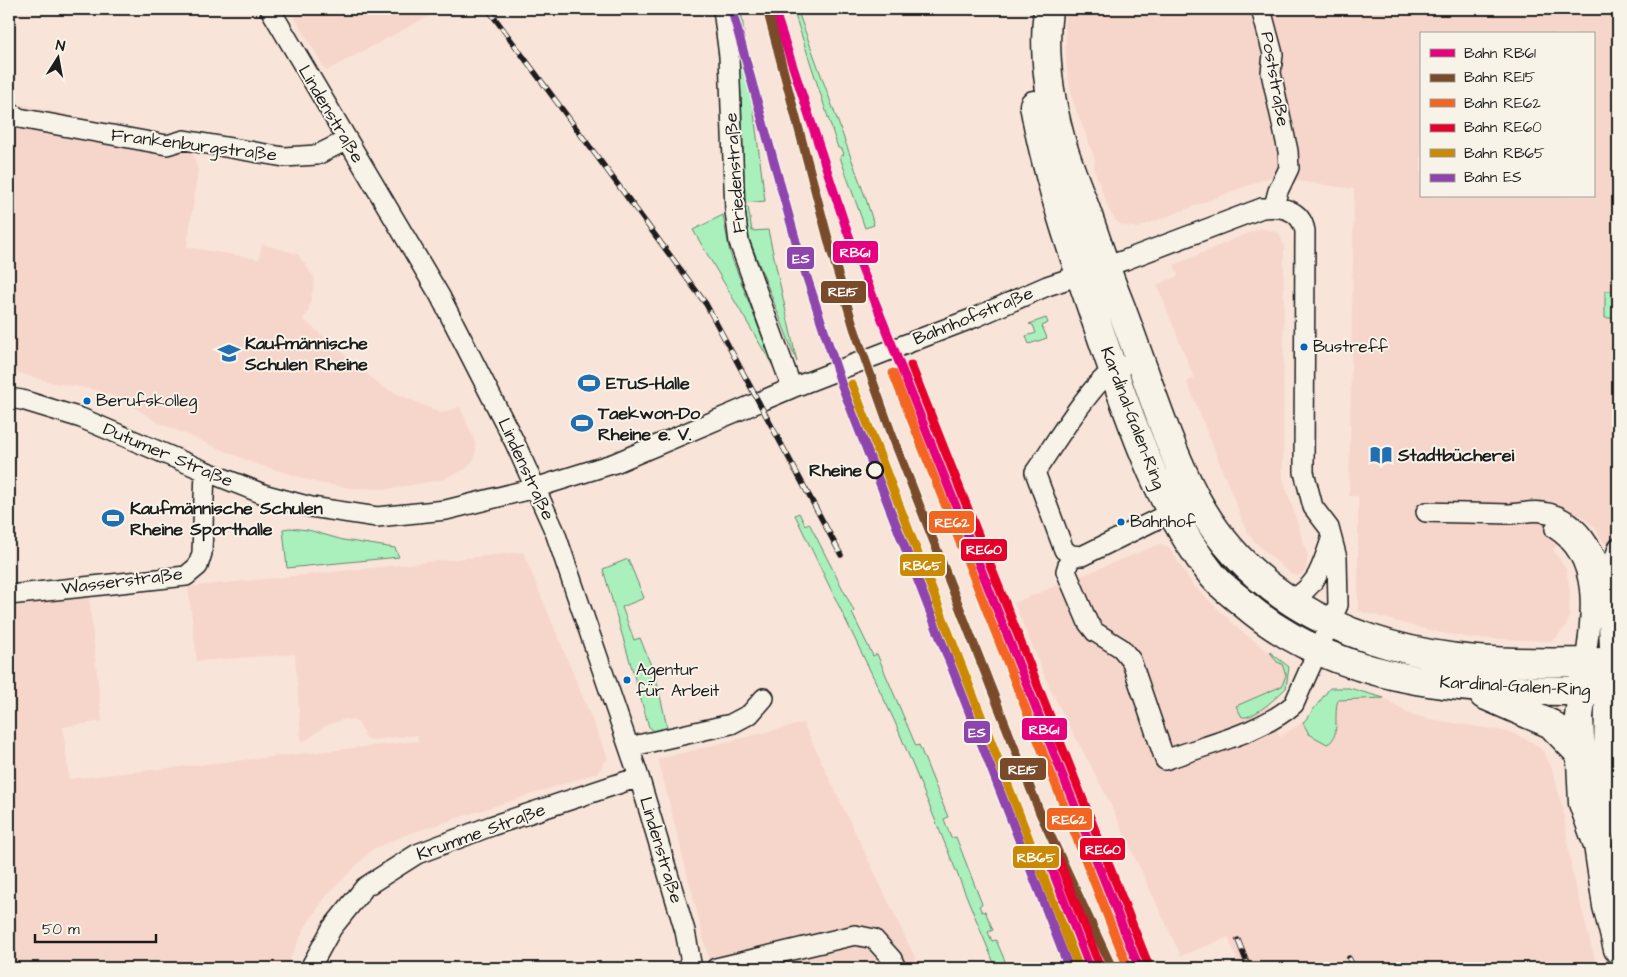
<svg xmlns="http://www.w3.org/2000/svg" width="1627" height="977" font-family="'Architects Daughter',sans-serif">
  <rect width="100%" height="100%" fill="#f9e4d9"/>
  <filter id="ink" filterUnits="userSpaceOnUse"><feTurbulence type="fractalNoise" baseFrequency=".02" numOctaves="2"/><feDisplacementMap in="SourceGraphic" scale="10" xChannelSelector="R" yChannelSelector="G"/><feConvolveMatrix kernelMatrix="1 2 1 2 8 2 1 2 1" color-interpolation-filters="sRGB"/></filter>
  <g filter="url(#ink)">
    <!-- built -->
    <path fill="#f6d6cb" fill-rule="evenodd" d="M290,9H442L326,71Z
      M1065,9H1618V566L1595,528L1581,515L1553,550L1566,569L1570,591L1569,618L1566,626L1556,638L1550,641L1471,638L1436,632L1358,611V496H1349L1354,189L1270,177L1137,228L1122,225L1116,221L1109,210L1094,169L1095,159L1072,99L1066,63ZM1421,34H1593V196H1421Z
      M9,102L190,141L198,171L187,247L259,259L262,244L298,254L315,279L308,312L303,319L382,387L441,413L460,407L474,439L476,449L474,459L466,469L441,480L389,489L350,488L319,483L253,463L157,422L128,403L98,390L54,383L9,370Z
      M1260,228L1279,233L1284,246L1283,478L1308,556L1305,571L1298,576L1291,574L1261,548L1248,534L1187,382L1194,378L1157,285L1178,276L1174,265Z
      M1160,544L1169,547L1192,584L1241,631L1289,667L1286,688L1269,704L1280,737L1306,720L1328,688L1340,687L1383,697L1407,713L1429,719L1510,732L1534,743L1543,751L1552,768L1563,810L1572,872L1597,968H1240L1228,937L1181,956L1102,787L1050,689L1014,603Z
      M523,552L608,758L597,773L408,834L373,849L327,895L304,929L286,968H9V604L89,596L102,721L63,727L69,779L418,741L417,735L372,740L366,738L358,722L345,719L325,726L307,740L301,741L295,654L197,661L188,587Z
      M803,723L920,968H711L658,759Z"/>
    <!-- green -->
    <path fill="#aaf0bc" stroke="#63866c" d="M733,9H741L765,201L745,203L741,93Z
      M793,9H797L866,199L874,225L865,228L840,157L844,154L842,149L838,148Z
      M745,207H748L752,231L768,230L797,362L749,238Z
      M723,215L730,253L774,368L693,230Z
      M1605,291H1618V318H1605Z
      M1046,318L1048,323L1042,326L1047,338L1029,344L1026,336L1036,333L1033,325L1029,324Z
      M799,513L805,525L809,523L854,611L852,613L873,656L877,654L916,746L919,745L948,817L944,819L951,838L956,837L982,904L979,906L982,912L985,911L993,930L988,932L992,941L996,940L1008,968H996L895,722L795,515Z
      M290,528L308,530L343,540L395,548L399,557L287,568L283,529Z
      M1204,533L1297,618L1304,630L1245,595L1197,539Z
      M628,559L644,598L622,607L634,640L640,638L656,678L668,731L657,733L649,727L603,569Z
      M1270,652L1289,667L1286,688C1277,697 1254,719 1242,717L1236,706L1282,686L1286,675L1282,664L1277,662Z
      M1330,688H1349L1384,698L1338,700C1333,713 1341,739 1327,744L1309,734L1303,723Z"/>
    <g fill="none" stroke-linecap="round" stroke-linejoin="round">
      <!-- street casing -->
      <g stroke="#1c1c1c" stroke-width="22">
        <path id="street" d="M270,9L440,296L515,443L555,532L639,777L685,931L692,968
          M723,9L729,56L735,211L739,242L792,388
          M1261,9L1273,54L1271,73L1288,151L1289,168L1278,191L1274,206
          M9,112L19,118L167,145L184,140L284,157L317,155L347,140
          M1123,366C1099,368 1051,450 1035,472L1064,550L1071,555L1082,556L1182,507
          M9,398L22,400L81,418L205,471L266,495L311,507L377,517L446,510L535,488L615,463L792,388L976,317L1047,286L1125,260L1262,208C1281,206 1301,209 1305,231L1304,472L1313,507L1329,528L1337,558L1338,605L1294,704C1262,733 1205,745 1165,760L1131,660L1121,648L1095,632L1088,623L1066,571L1071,555
          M1426,512C1453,513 1480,513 1508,514C1519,514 1531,510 1542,512C1578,516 1596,553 1607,583
          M1555,529C1600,557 1592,617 1585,662
          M9,595L186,576L198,566L202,553L205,471
          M1291,601C1319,583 1320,570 1331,540
          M1610,662L1607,583L1618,548
          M629,747L731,724L750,714L764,698
          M310,968L332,928L365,887L417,854L491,826L639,777
          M716,968L855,935L874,939L892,959L896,968"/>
      </g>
      <!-- primary casing -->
      <g stroke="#1c1c1c" stroke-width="31">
        <path id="primary" d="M1048,9C1043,50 1049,96 1060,137C1067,164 1079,190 1088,216C1098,245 1107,273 1118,300C1144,366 1163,436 1196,499C1253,604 1362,650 1476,660C1521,664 1565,662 1610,662L1607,800L1598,845
          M1034,105C1050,193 1081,277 1110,361C1136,436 1163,513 1213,576C1221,586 1234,595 1244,604C1344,690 1484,692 1610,691
          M1584,674L1579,717L1583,803L1598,845L1607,906L1618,949
          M1484,695L1551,724L1579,753"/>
      </g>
      <!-- street -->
      <use href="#street" stroke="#f7f3e8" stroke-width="19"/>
      <!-- primary -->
      <use href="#primary" stroke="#f7f3e8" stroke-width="28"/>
      <!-- rail casing -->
      <g stroke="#1c1c1c" stroke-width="5.5">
        <path id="rail" d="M488,9L706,304L841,555
          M1238,940L1249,968
          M1349,958L1354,968
          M1332,964L1334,968"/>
      </g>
      <!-- rail -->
      <use href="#rail" stroke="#f7f3e8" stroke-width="4" stroke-dasharray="11" stroke-linecap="butt"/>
      <!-- rail-1 casing -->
      <g stroke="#f7f3e8" stroke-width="12">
        <path id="rail-1" d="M774,9L847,231L1139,968
          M1046,854L1090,968"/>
      </g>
      <!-- rail-2 casing -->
      <g stroke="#f7f3e8" stroke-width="12">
        <path id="rail-2" d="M767,9L831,250L854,328L892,435L1040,813L1112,968"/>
      </g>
      <!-- rail-3 casing -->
      <g stroke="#f7f3e8" stroke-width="12">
        <path id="rail-3" d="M893,373L1128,968"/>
      </g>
      <!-- rail-4 casing -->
      <g stroke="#f7f3e8" stroke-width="12">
        <path id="rail-4" d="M911,365L1148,964
          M1054,849L1099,964"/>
      </g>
      <!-- rail-5 casing -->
      <g stroke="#f7f3e8" stroke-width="12">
        <path id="rail-5" d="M852,384L1079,968"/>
      </g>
      <!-- rail-6 casing -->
      <g stroke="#f7f3e8" stroke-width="12">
        <path id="rail-6" d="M733,14L800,256L842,386L1069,968"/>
      </g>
      <!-- rail-1 -->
      <use href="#rail-1" stroke="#e5007d" stroke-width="9"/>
      <!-- rail-2 -->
      <use href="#rail-2" stroke="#7a4b2a" stroke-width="9"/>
      <!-- rail-3 -->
      <use href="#rail-3" stroke="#f26522" stroke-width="9"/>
      <!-- rail-4 -->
      <use href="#rail-4" stroke="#e4002b" stroke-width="9"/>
      <!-- rail-5 -->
      <use href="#rail-5" stroke="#cb8a06" stroke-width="9"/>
      <!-- rail-6 -->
      <use href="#rail-6" stroke="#8e44ad" stroke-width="9"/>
    </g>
  </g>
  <!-- icons -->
  <defs>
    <g id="school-bare" transform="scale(1.725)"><path d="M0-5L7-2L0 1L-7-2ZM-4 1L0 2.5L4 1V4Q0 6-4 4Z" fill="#1f6fb2" stroke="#f7f3e8" stroke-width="2.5" paint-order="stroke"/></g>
    <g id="stadium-bare" transform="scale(1.725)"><path d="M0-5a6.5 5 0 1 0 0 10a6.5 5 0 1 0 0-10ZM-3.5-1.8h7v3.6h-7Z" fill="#1f6fb2" stroke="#f7f3e8" stroke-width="2.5" paint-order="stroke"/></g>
    <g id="library-bare" transform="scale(1.725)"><path d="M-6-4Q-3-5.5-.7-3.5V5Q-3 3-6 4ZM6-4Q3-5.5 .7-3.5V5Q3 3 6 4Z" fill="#1f6fb2" stroke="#f7f3e8" stroke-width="2.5" paint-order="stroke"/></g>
  </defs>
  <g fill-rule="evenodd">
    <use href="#school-bare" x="229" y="353"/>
    <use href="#stadium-bare" x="589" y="383"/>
    <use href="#stadium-bare" x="582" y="423"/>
    <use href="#library-bare" x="1381" y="455"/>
    <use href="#stadium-bare" x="113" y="518"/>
  </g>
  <!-- markers -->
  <g fill="#0065bd" stroke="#f7f3e8" stroke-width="2">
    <circle cx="1304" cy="347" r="4.5"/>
    <circle cx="87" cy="401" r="4.5"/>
    <circle cx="1121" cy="522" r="4.5"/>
    <circle cx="627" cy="680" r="4.5"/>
  </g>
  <circle fill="#f7f3e8" stroke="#1c1c1c" stroke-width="2.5" cx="875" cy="470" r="8"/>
  <g text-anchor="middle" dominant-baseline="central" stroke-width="4" stroke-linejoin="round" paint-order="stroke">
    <!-- bus labels -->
    <g font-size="17" fill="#1c1c1c" stroke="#f7f3e8" text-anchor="start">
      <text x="1313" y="347">Bustreff</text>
      <text x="96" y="401">Berufskolleg</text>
      <text x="1130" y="522">Bahnhof</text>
      <text x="636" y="670">Agentur<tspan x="636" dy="21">für Arbeit</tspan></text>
    </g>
    <!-- street labels -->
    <g font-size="18" fill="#1c1c1c" stroke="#f7f3e8">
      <text transform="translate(1275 79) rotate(80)">Poststraße</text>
      <text transform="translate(331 114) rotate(59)">Lindenstraße</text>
      <text transform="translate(194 145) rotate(7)">Frankenburgstraße</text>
      <text transform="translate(735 173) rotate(-94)">Friedenstraße</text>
      <text transform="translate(973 316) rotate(-22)">Bahnhofstraße</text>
      <text transform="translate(1133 418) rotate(69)">Kardinal-Galen-Ring</text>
      <text transform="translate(168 455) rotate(23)">Dutumer Straße</text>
      <text transform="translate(526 469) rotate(65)">Lindenstraße</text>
      <text transform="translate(122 581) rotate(-7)">Wasserstraße</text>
      <text transform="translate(1515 686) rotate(3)">Kardinal-Galen-Ring</text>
      <text transform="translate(481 832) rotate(-20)">Krumme Straße</text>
      <text transform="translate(661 850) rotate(73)">Lindenstraße</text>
    </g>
    <!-- poi labels -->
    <g font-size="18" font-weight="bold" fill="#1c1c1c" stroke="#f7f3e8" text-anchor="start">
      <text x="245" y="343">Kaufmännische<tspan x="245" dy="21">Schulen Rheine</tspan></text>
      <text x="606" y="383">ETuS-Halle</text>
      <text x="598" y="413">Taekwon-Do<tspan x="598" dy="21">Rheine e. V.</tspan></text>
      <text x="1398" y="455">Stadtbücherei</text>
      <text x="130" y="508">Kaufmännische Schulen<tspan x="130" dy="21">Rheine Sporthalle</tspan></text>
    </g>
    <!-- stop labels -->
    <g font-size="18" font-weight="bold" fill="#1c1c1c" stroke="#f7f3e8" text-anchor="end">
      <text x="862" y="470">Rheine</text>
    </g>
  </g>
  <g stroke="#f7f3e8" stroke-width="2">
    <rect x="832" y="240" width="47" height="24" rx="5" fill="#e5007d"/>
    <rect x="786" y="246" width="29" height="24" rx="5" fill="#8e44ad"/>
    <rect x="820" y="280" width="47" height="24" rx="5" fill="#7a4b2a"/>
    <rect x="928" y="510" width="47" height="24" rx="5" fill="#f26522"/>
    <rect x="960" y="538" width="48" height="24" rx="5" fill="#e4002b"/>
    <rect x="899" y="553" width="47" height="24" rx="5" fill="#cb8a06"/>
    <rect x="1021" y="717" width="47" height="24" rx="5" fill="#e5007d"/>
    <rect x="963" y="720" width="28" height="24" rx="5" fill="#8e44ad"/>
    <rect x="999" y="757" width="48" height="24" rx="5" fill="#7a4b2a"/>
    <rect x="1046" y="807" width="47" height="24" rx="5" fill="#f26522"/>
    <rect x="1079" y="837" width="47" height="24" rx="5" fill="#e4002b"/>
    <rect x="1012" y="845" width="48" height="24" rx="5" fill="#cb8a06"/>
  </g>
  <g font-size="14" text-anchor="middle" font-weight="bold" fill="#fff">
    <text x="855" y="257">RB61</text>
    <text x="801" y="263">ES</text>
    <text x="843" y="296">RE15</text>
    <text x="952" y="527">RE62</text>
    <text x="984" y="554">RE60</text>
    <text x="922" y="570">RB65</text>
    <text x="1044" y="734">RB61</text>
    <text x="977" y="737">ES</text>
    <text x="1023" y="774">RE15</text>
    <text x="1069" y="824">RE62</text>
    <text x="1103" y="854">RE60</text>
    <text x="1036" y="862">RB65</text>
  </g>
  <!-- margin -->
  <rect width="1627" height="977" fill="none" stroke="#f7f3e8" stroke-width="30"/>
  <rect x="15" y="15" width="1597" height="947" fill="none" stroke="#1c1c1c" stroke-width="2" filter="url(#ink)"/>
  <!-- legend -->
  <rect x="1420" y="32" width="175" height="165" fill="#f7f3e8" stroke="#9f9d96"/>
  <rect x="1430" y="49" width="25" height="8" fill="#e5007d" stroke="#9f9d96"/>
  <text x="1464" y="58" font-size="15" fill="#1c1c1c">Bahn RB61</text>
  <rect x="1430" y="74" width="25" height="8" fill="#7a4b2a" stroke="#9f9d96"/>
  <text x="1464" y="82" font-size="15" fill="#1c1c1c">Bahn RE15</text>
  <rect x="1430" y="99" width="25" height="8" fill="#f26522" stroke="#9f9d96"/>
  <text x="1464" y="108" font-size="15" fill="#1c1c1c">Bahn RE62</text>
  <rect x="1430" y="124" width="25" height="8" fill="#e4002b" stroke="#9f9d96"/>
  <text x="1464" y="132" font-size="15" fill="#1c1c1c">Bahn RE60</text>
  <rect x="1430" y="149" width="25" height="8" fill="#cb8a06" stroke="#9f9d96"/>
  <text x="1464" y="158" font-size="15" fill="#1c1c1c">Bahn RB65</text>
  <rect x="1430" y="174" width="25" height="8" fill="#8e44ad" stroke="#9f9d96"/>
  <text x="1464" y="182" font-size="15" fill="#1c1c1c">Bahn ES</text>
  <!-- north arrow -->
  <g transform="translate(58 58) rotate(11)" stroke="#f7f3e8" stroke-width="4" paint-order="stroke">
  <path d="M0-4L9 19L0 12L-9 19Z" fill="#1c1c1c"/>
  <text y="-8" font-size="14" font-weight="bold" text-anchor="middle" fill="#1c1c1c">N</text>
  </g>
  <!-- scale -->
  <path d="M35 934v8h121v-8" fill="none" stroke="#1c1c1c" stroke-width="2.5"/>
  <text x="42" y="934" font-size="15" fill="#1c1c1c" stroke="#f7f3e8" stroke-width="4" paint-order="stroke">50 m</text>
</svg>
